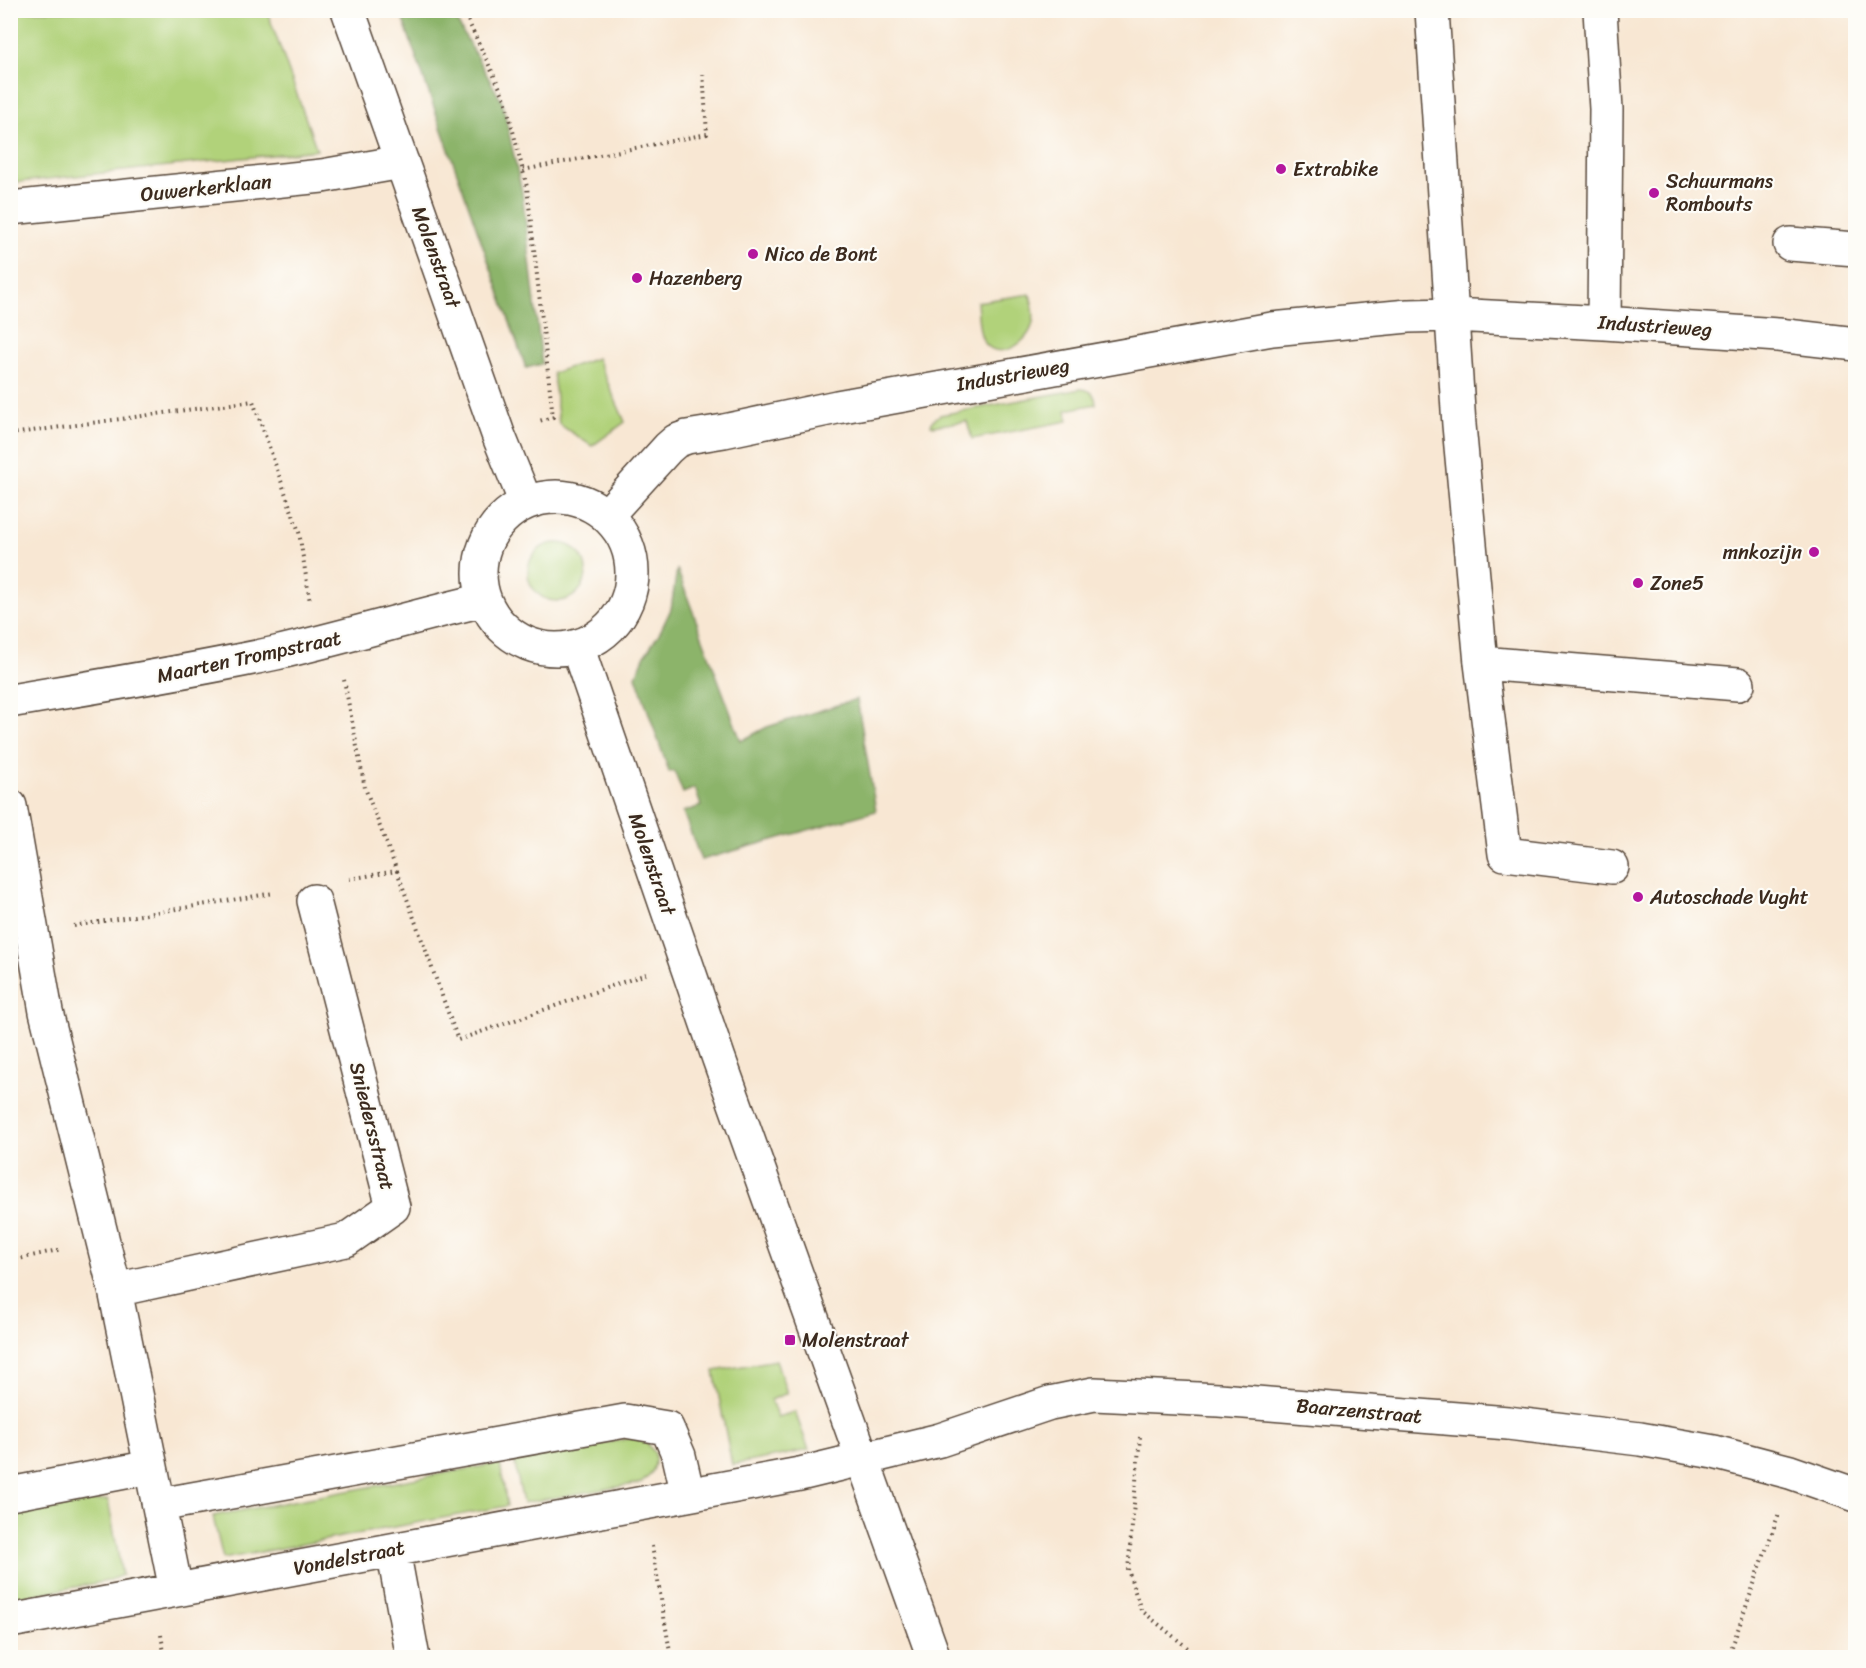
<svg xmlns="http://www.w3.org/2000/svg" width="1866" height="1668" font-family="Sriracha,sans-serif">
  <rect width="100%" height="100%" fill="#fdfcf7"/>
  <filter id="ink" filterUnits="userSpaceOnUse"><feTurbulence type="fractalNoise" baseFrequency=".0167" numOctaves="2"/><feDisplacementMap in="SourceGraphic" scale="12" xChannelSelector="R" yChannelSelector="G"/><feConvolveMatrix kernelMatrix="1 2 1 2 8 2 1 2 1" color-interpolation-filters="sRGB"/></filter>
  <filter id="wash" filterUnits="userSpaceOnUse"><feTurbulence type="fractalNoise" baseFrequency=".008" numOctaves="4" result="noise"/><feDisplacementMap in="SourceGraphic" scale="24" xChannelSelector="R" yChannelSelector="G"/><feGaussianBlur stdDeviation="1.35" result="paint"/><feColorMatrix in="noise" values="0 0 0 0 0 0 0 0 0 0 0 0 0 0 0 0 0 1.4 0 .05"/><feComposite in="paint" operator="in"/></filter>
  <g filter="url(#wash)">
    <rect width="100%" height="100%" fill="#f8e7d3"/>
    <!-- green -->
    <path fill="#b1d27a" stroke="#767e4c" stroke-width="1.5" d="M10,11H267L317,150L11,183Z
      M1030,294C1032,304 1036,316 1032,326C1025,348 990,364 981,335C978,325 978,313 977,302Z
      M597,358L625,422L592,446L559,424L553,373Z
      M1081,389C1091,390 1095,394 1096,404L1066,410L1068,421L972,439L967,421L933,426L931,425L933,420L940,415Z
      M528 572a29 29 0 1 1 58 0a29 29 0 1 1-58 0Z
      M776,1360L787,1393L771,1400L777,1417L795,1412L809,1450L732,1465L714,1371Z
      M632,1438L645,1441L655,1453C656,1468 653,1474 641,1483L523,1503L514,1460Z
      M500,1463L507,1506L223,1559L213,1517L217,1515Z
      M108,1500L122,1575L108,1581L11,1599V1516L92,1501Z"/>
    <!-- forest -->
    <path fill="#8cb46a" stroke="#646f44" stroke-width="1.5" d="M400,11H451L502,102L522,192L542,364L526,368Z
      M677,569L741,741L767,727L857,699L876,811L701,860L683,812L701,806L695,788L683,793L674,771L669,772L636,676L645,655L660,632L671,609Z"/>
  </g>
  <g filter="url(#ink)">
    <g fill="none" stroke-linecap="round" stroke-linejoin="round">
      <!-- minor casing -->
      <g stroke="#574639" stroke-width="36">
        <path id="minor" d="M348,10L498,434L526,503
          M1432,10L1459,425L1481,663L1505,854L1612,867
          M1600,10L1606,109L1604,323
          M10,208L322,176L402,162
          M1790,244L1856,249
          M480 573a76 76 0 1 1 152 0a76 76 0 1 1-152 0Z
          M607,515L668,448L676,441L687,437L724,431L837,407L1272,329L1408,316L1453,315L1604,323L1778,335L1856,344
          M577,646L719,1059L934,1658
          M1481,663L1738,684
          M10,701C99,686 188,672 276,653C346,637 414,616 484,600
          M10,806L46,1012L115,1290L176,1590
          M115,1290L346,1240L393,1207L314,901
          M10,1494L151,1467
          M159,1505L625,1421L667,1428L679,1456L688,1495
          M393,1550L413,1658
          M10,1621L800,1474L940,1440L1050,1403L1094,1394L1219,1400L1508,1423L1640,1439L1714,1452L1790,1472L1856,1495"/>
      </g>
      <!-- path -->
      <path stroke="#574639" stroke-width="4" stroke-dasharray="1.5 4.5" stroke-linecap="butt" d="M463,10L505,99L527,187L553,417L539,421
        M658,12L667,10
        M523,170L707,134L703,71
        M10,434L253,401L299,532L310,602
        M344,680L365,788L397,871L349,879
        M397,871L458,1040L646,974
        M74,926L274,893
        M10,1261L62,1249
        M1140,1437L1128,1570L1141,1610L1200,1658
        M652,1546L671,1658
        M161,1635L165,1658
        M1728,1658L1779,1513"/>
      <!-- minor -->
      <use href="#minor" stroke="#fff" stroke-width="33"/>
    </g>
  </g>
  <!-- markers -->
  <g fill="#b5179e" stroke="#fdfcf7" stroke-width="2">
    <circle cx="1281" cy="169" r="6"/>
    <circle cx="1654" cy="193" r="6"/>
    <circle cx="753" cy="254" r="6"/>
    <circle cx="637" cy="278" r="6"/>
    <circle cx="1814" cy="552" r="6"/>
    <circle cx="1638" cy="583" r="6"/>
    <circle cx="1638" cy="897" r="6"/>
    <rect x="784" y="1334" width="12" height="12" rx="3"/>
  </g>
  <g text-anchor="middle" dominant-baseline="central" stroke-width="4.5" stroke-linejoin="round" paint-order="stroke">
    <!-- poi labels -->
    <g font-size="20" fill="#3b2a1e" stroke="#fdfcf7" text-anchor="start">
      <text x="1293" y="169">Extrabike</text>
      <text x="1666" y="181">Schuurmans<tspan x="1666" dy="23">Rombouts</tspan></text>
      <text x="765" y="254">Nico de Bont</text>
      <text x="649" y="278">Hazenberg</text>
      <text x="1802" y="552" text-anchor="end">mnkozijn</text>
      <text x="1650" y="583">Zone5</text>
      <text x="1650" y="897">Autoschade Vught</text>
      <text x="802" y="1340">Molenstraat</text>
    </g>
    <!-- street labels -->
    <g font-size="20" fill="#3b2a1e" stroke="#fdfcf7">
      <text transform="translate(206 188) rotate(-6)">Ouwerkerklaan</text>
      <text transform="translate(436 257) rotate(70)">Molenstraat</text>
      <text transform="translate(1655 326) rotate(4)">Industrieweg</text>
      <text transform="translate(1013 375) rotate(-10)">Industrieweg</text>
      <text transform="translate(249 657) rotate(-12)">Maarten Trompstraat</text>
      <text transform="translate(652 864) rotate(71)">Molenstraat</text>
      <text transform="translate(372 1126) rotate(76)">Sniedersstraat</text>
      <text transform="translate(1359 1411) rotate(5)">Baarzenstraat</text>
      <text transform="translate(349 1558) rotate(-11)">Vondelstraat</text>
    </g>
  </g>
  <!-- margin -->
  <rect width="1866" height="1668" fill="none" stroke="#fdfcf7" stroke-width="36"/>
</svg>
